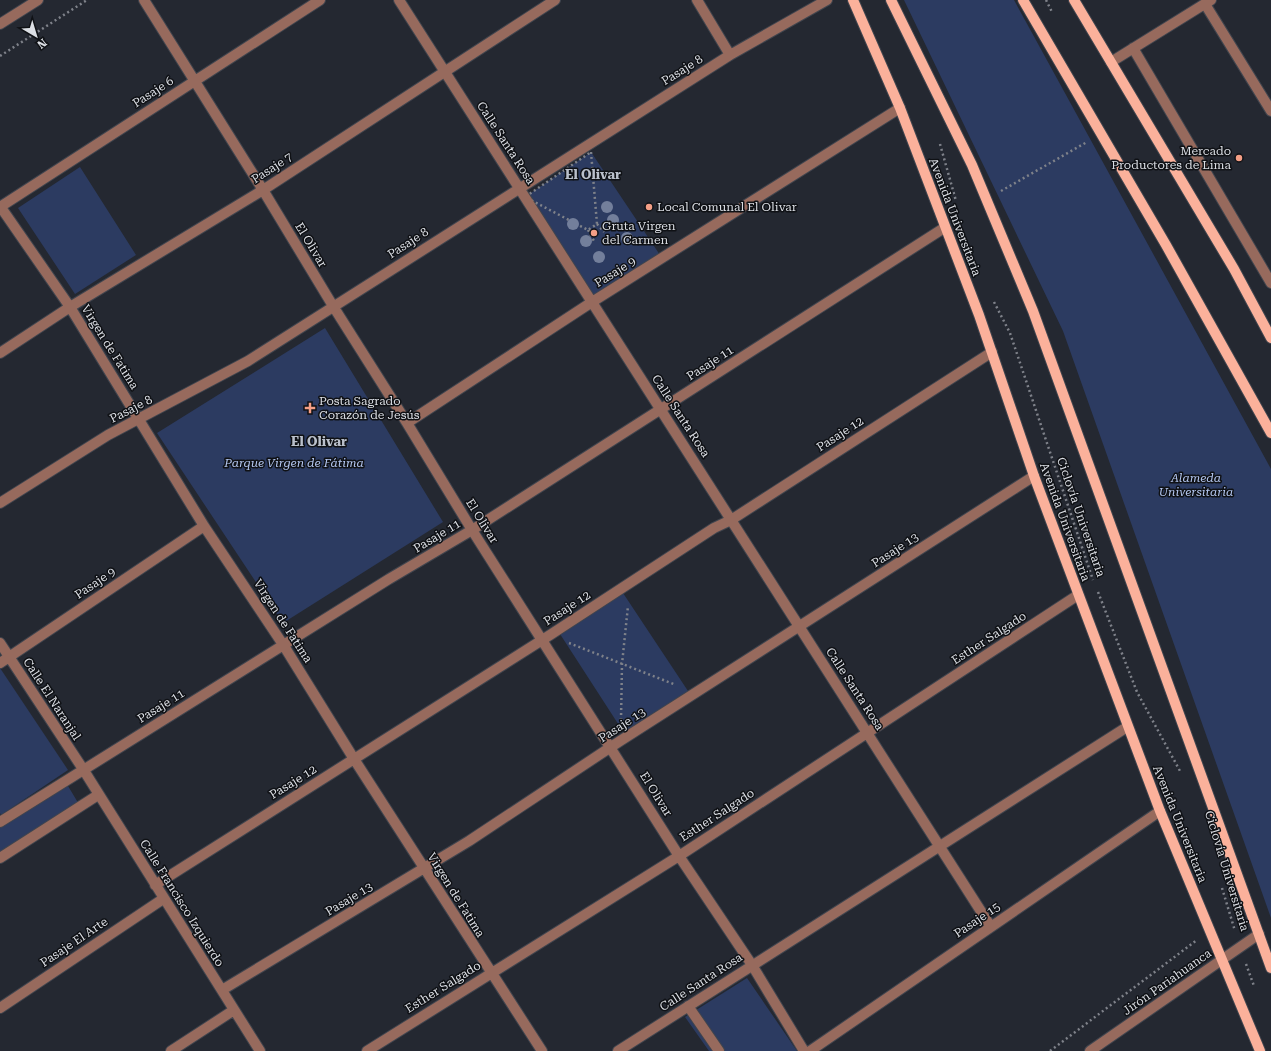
<svg xmlns="http://www.w3.org/2000/svg" width="1271" height="1051" font-family="'Roboto Serif',serif">
  <rect width="100%" height="100%" fill="#242831"/>
  <!-- green -->
  <path fill="#2c3b61" d="M904,0H1014L1271,469V918L1063,331Z
    M591,152L662,258L592,302L525,197Z
    M80,167L136,255L75,294L18,208Z
    M325,328L443,522L283,623L157,433Z
    M623,593L688,691L624,733L560,634Z
    M0,668L68,770L1,815L0,813Z
    M65,781L80,806L0,858V822Z
    M747,978L797,1051H709L685,1017Z"/>
  <g fill="none" stroke-linecap="round" stroke-linejoin="round">
    <!-- minor casing -->
    <g stroke="#41454e" stroke-width="12">
      <path id="minor" d="M144,0L263,190L333,306L407,423L472,530L679,856L752,965L804,1051
        M399,0L991,927
        M697,0L730,55
        M1205,4L1271,111
        M0,24L38,0
        M1133,48L1271,283
        M1111,62L1211,0
        M0,206L70,307L204,526L284,646L354,759L542,1051
        M0,207L320,0
        M0,353L70,307L263,190L555,0
        M407,423L592,302L900,108
        M0,503L108,435L248,361L730,55L827,0
        M0,643L83,769L260,1051
        M0,663L204,526
        M0,822L389,579L472,530L944,228
        M0,858L98,795
        M155,885L550,635L714,528L731,520L992,352
        M222,990L469,841L620,741L1034,476
        M688,1006L719,1051
        M0,1008L163,899
        M171,1051L234,1010
        M367,1051L679,856L1078,595
        M618,1051L1127,727
        M810,1051L1160,811
        M1090,1051L1259,934"/>
    </g>
    <!-- major casing -->
    <g stroke="#41454e" stroke-width="12">
      <path id="major" d="M853,0L900,108L979,315L1034,476L1160,811L1260,1051
        M891,0L972,165L1033,311L1271,968
        M1023,0L1166,245L1271,433
        M1074,0L1234,269L1271,338"/>
    </g>
    <!-- path -->
    <path stroke="#7f828a" stroke-width="2.5" stroke-dasharray="2 3" stroke-linecap="butt" d="M1046,0L1052,12
      M0,56L87,0
      M940,144L956,201
      M591,152L597,224L588,230L525,197Z
      M1001,191L1087,142
      M597,224L604,232
      M588,230L594,241
      M994,302L1010,333L1093,580
      M1098,592L1137,692L1180,771
      M569,643L676,685
      M621,720L622,664L628,606
      M1222,888L1235,931
      M1246,964L1254,986
      M1050,1051L1197,940"/>
    <!-- minor -->
    <use href="#minor" stroke="#976a5d" stroke-width="10"/>
    <!-- major -->
    <use href="#major" stroke="#fbb19b" stroke-width="10"/>
  </g>
  <!-- trees -->
  <g fill="#737f9b">
    <circle cx="607" cy="207" r="6"/>
    <circle cx="613" cy="220" r="6"/>
    <circle cx="573" cy="224" r="6"/>
    <circle cx="627" cy="238" r="6"/>
    <circle cx="586" cy="241" r="6"/>
    <circle cx="599" cy="257" r="6"/>
  </g>
  <!-- markers -->
  <g fill="#f49f86" stroke="#0f1115" stroke-width="1.5">
    <circle cx="1239" cy="158" r="4"/>
    <circle cx="649" cy="207" r="4"/>
    <circle cx="594" cy="233" r="4"/>
    <path d="M308 402h4v4h4v4h-4v4h-4v-4h-4v-4h4z"/>
  </g>
  <g text-anchor="middle" dominant-baseline="central" stroke-width="3" stroke-linejoin="round" paint-order="stroke">
    <!-- street labels -->
    <g font-size="12" fill="#dcdfe5" stroke="#0f1115">
      <text transform="translate(682 70) rotate(-32)">Pasaje 8</text>
      <text transform="translate(153 92) rotate(-33)">Pasaje 6</text>
      <text transform="translate(506 143) rotate(57)">Calle Santa Rosa</text>
      <text transform="translate(272 168) rotate(-33)">Pasaje 7</text>
      <text transform="translate(955 217) rotate(69)">Avenida Universitaria</text>
      <text transform="translate(408 243) rotate(-33)">Pasaje 8</text>
      <text transform="translate(311 245) rotate(59)">El Olivar</text>
      <text transform="translate(615 272) rotate(-32)">Pasaje 9</text>
      <text transform="translate(110 347) rotate(58)">Virgen de Fatima</text>
      <text transform="translate(710 363) rotate(-33)">Pasaje 11</text>
      <text transform="translate(131 409) rotate(-27)">Pasaje 8</text>
      <text transform="translate(681 416) rotate(57)">Calle Santa Rosa</text>
      <text transform="translate(840 434) rotate(-33)">Pasaje 12</text>
      <text transform="translate(1081 517) rotate(71)">Ciclovía Universitaria</text>
      <text transform="translate(482 521) rotate(58)">El Olivar</text>
      <text transform="translate(1065 522) rotate(70)">Avenida Universitaria</text>
      <text transform="translate(437 536) rotate(-31)">Pasaje 11</text>
      <text transform="translate(895 550) rotate(-33)">Pasaje 13</text>
      <text transform="translate(95 583) rotate(-34)">Pasaje 9</text>
      <text transform="translate(567 608) rotate(-33)">Pasaje 12</text>
      <text transform="translate(283 621) rotate(57)">Virgen de Fatima</text>
      <text transform="translate(989 638) rotate(-33)">Esther Salgado</text>
      <text transform="translate(855 689) rotate(57)">Calle Santa Rosa</text>
      <text transform="translate(52 699) rotate(57)">Calle El Naranjal</text>
      <text transform="translate(161 706) rotate(-32)">Pasaje 11</text>
      <text transform="translate(622 725) rotate(-33)">Pasaje 13</text>
      <text transform="translate(293 782) rotate(-32)">Pasaje 12</text>
      <text transform="translate(656 794) rotate(58)">El Olivar</text>
      <text transform="translate(717 815) rotate(-33)">Esther Salgado</text>
      <text transform="translate(1180 824) rotate(68)">Avenida Universitaria</text>
      <text transform="translate(1227 871) rotate(73)">Ciclovía Universitaria</text>
      <text transform="translate(456 895) rotate(58)">Virgen de Fatima</text>
      <text transform="translate(349 899) rotate(-31)">Pasaje 13</text>
      <text transform="translate(182 903) rotate(58)">Calle Francisco Izquierdo</text>
      <text transform="translate(977 920) rotate(-34)">Pasaje 15</text>
      <text transform="translate(74 942) rotate(-34)">Pasaje El Arte</text>
      <text transform="translate(701 982) rotate(-33)">Calle Santa Rosa</text>
      <text transform="translate(1167 982) rotate(-35)">Jirón Pariahuanca</text>
      <text transform="translate(443 987) rotate(-32)">Esther Salgado</text>
    </g>
    <!-- poi labels -->
    <g font-size="12" fill="#dcdfe5" stroke="#0f1115" text-anchor="start">
      <text x="1231" y="151" text-anchor="end">Mercado<tspan x="1231" dy="14">Productores de Lima</tspan></text>
      <text x="657" y="207">Local Comunal El Olivar</text>
      <text x="602" y="226">Gruta Virgen<tspan x="602" dy="14">del Carmen</tspan></text>
      <text x="319" y="401">Posta Sagrado<tspan x="319" dy="14">Corazón de Jesús</tspan></text>
    </g>
    <!-- park labels -->
    <g font-size="12" font-style="italic" fill="#b4c7f1" stroke="#0f1115">
      <text x="294" y="463">Parque Virgen de Fátima</text>
      <text x="1196" y="478">Alameda<tspan x="1196" dy="14">Universitaria</tspan></text>
    </g>
    <!-- neighbourhood labels -->
    <g font-size="13" font-weight="bold" fill="#bac0cb" stroke="#0f1115">
      <text x="593" y="174">El Olivar</text>
      <text x="319" y="441">El Olivar</text>
    </g>
  </g>
  <!-- north arrow -->
  <g transform="translate(36 36) rotate(142)" stroke="#0f1115" stroke-width="3" paint-order="stroke">
  <path d="M0-3L7 15L0 10L-7 15Z" fill="#dcdfe5"/>
  <text y="-6" font-size="11" font-weight="bold" text-anchor="middle" fill="#dcdfe5">N</text>
  </g>
</svg>
